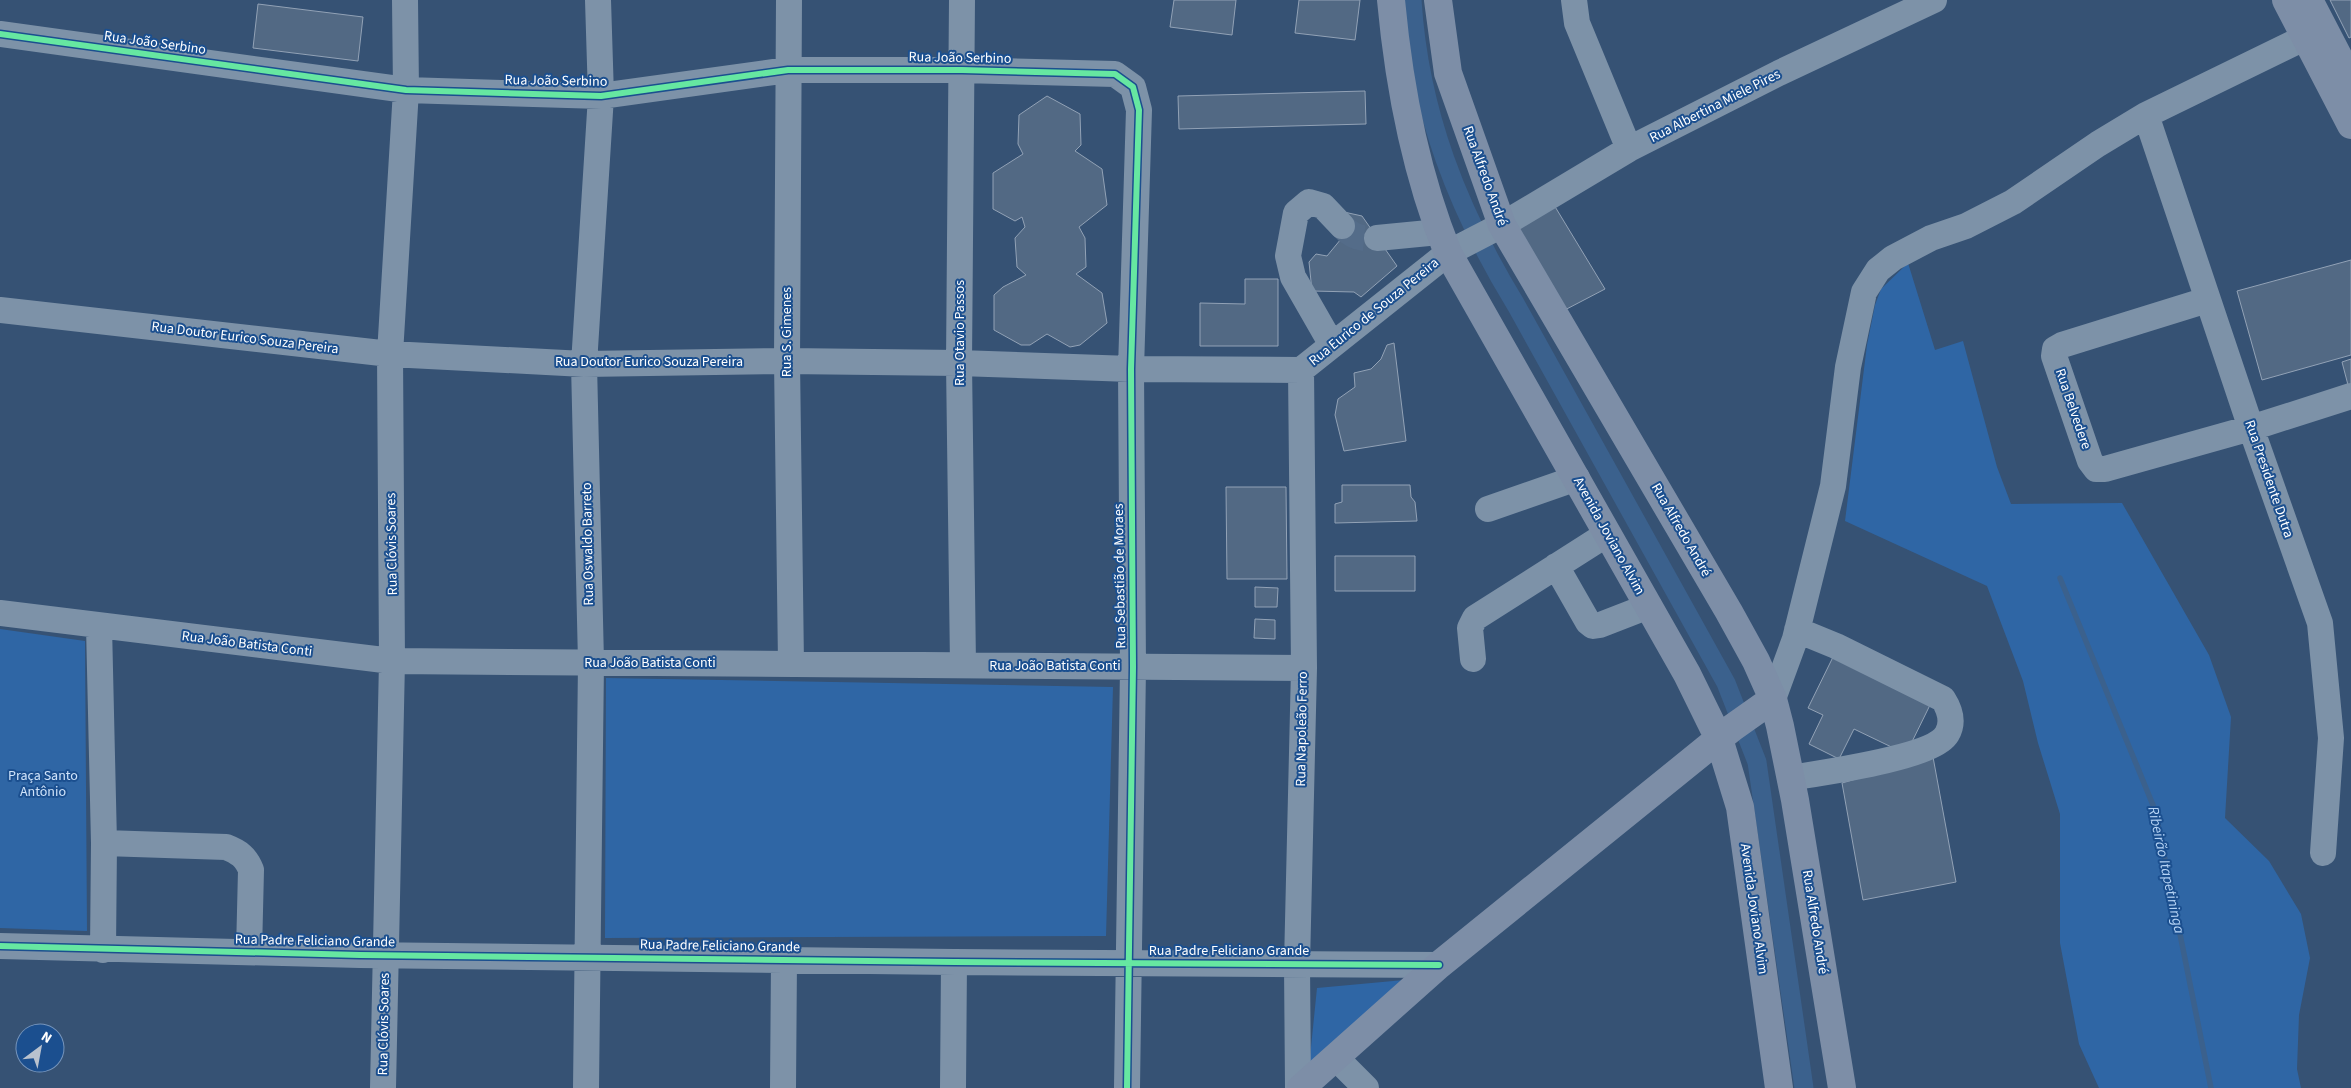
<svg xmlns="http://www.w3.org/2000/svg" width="2351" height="1088" font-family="'Source Sans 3',sans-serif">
  <rect width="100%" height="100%" fill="#365274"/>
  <!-- green -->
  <path fill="#2f66a5" d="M1908,263L1935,350L1963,341L1997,467L2011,504L2122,503L2209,655L2231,717L2225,818L2269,861L2301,914L2310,958L2299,1015L2297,1069L2301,1088H2099L2079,1044L2060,943V814L2038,743L2023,681L1987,586L1845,521L1867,345L1875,305L1881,289Z
    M0,629L85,641L87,931L0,928Z
    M606,678L1113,687L1106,936L605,938Z
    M1404,980L1309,1067L1317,988Z"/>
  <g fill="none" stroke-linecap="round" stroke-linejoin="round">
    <!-- stream -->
    <path stroke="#3b618d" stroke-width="5.5" d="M2060,578L2155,810L2211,1088"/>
    <!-- canal -->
    <path stroke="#3b618d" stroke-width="19" d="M1412,0C1419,112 1458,210 1516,305L1726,683L1757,762L1804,1088"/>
  </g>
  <!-- building -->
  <path fill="#526984" stroke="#92a2b6" d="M1174,0H1236L1232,35L1170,27Z
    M1299,0H1360L1355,40L1295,33Z
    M2330,0H2351V37L2349,38Z
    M258,4L363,17L358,61L253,48Z
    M1365,91L1366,124L1179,129L1178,96Z
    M1047,96L1080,114L1081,145L1075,151L1102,169L1107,205L1079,227L1085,238L1086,267L1076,274L1102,293L1107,323L1080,345L1070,347L1047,334L1030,345H1021L994,330V295L1003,287L1026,275L1017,267L1015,238L1025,227L1022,217L1015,221L993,209V173L1023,154L1018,144L1019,115Z
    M1554,205L1605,289L1559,313L1511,231Z
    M1344,212L1362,216L1397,266L1361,297L1354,292L1312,291L1309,262L1316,254L1327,256L1341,239Z
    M2351,260V355L2262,380L2237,291Z
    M1245,279H1278V346H1200V303L1245,304Z
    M1394,343L1406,441L1344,451L1335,415L1338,399L1355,387L1354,373L1371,369L1381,359L1387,345Z
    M2351,359V384L2348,385L2342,362Z
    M1342,485H1410L1411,497L1415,502L1417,521L1335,523V504L1342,502Z
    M1226,487H1286L1287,579H1227Z
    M1335,556H1415V591H1335Z
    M1255,587L1278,588L1277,607H1255Z
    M1255,619L1275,620V639L1254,638Z
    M1834,655L1931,703L1906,754L1854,729L1839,759L1809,744L1823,715L1808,708Z
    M1933,757L1956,882L1863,900L1842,783Z"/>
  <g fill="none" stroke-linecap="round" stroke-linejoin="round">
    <!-- minor-tunnel -->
    <path stroke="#546c89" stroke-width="26" stroke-dasharray="26 13" stroke-linecap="butt" d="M1342,226C1353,238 1361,239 1377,238"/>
    <!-- minor -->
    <path stroke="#7d92a8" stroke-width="26" d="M789,0L787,361L791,664
      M962,0L959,363L963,665
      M1574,0L1577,23L1629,149
      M0,34L406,90L601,96L788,70H962L1115,74L1133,87L1139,110L1131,369L1133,667L1127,1088
      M2146,115L2251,428L2320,623L2331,738L2323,853
      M1377,238L1439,232
      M2207,300L2062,345L2055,349L2054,356L2090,461L2096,469H2105L2251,428L2351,396
      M0,310L390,354L584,364L787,361L959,363L1131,369L1301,370
      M1332,345L1293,277L1288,256L1296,213L1309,202L1323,206L1342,226
      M1301,370L1448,253L1502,225L1629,149L1779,73L1934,0
      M1488,509L1577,478
      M1556,566L1588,622L1593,626L1600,625L1649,606
      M0,613L392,661L1304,668
      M99,626L104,843L103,950
      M1473,659L1470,628L1475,618L1607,534
      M1773,699L1795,639L1833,486L1848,367L1864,292L1878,270L1893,258L1931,238L1966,226L2013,202L2098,144L2146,115L2306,37L2320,22
      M1790,778C1819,773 1933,758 1947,734C1954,722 1950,710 1943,699L1836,646L1797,630
      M104,843L226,847C239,852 246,857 251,870L249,952
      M0,946L360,955L954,962L1439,965
      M1336,1058L1366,1088
      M383,1088L392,661L390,354L406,90L405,0
      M586,1088L591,662L584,364L601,96L598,0
      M783,1088L784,960
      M953,1088L954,962
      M1298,1088L1297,964L1304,668L1301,370"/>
    <!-- major -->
    <path stroke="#7d8ea7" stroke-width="28" d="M1391,0C1399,87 1415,172 1448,253L1687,674L1719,739L1740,807L1779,1088
      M1438,0L1448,73L1502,225L1729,612L1756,661L1773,699L1780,726L1795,800L1842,1088
      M2286,0L2351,125
      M2309,0L2351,81
      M1301,1088L1439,965L1732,728L1773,699"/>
    <!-- cycleway casing -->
    <g stroke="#1b4f8f" stroke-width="9">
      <path id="cycleway" d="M0,34L406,90L601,96L788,70H962L1115,74L1133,87L1139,110L1131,369L1133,667L1127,1088
        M0,946L360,955L954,962L1439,965"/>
    </g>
    <!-- cycleway -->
    <use href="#cycleway" stroke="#66e7a1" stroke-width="6"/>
  </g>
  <g text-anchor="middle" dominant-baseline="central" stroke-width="4" stroke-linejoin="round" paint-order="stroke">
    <!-- street labels -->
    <g font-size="14" fill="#fff" stroke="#1b4f8f">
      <text transform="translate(155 43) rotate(8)">Rua João Serbino</text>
      <text transform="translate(960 58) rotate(1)">Rua João Serbino</text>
      <text transform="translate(556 81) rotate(1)">Rua João Serbino</text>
      <text transform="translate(1715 106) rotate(-27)">Rua Albertina Miele Pires</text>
      <text transform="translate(1485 176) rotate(70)">Rua Alfredo André</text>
      <text transform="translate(1374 312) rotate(-39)">Rua Eurico de Souza Pereira</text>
      <text transform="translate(787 332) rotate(-90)">Rua S. Gimenes</text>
      <text transform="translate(960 333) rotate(-90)">Rua Otavio Passos</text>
      <text transform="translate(245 338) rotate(7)">Rua Doutor Eurico Souza Pereira</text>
      <text x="649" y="362">Rua Doutor Eurico Souza Pereira</text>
      <text transform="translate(2073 409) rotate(71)">Rua Belvedere</text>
      <text transform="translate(2269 479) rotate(71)">Rua Presidente Dutra</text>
      <text transform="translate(1681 530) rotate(60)">Rua Alfredo André</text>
      <text transform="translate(1609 536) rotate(61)">Avenida Joviano Alvim</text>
      <text transform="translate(392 544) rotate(-91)">Rua Clóvis Soares</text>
      <text transform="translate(588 544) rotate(-91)">Rua Oswaldo Barreto</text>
      <text transform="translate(1120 576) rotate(-91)">Rua Sebastião de Moraes</text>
      <text transform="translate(247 644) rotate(7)">Rua João Batista Conti</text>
      <text x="650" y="663">Rua João Batista Conti</text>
      <text x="1055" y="666">Rua João Batista Conti</text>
      <text transform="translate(1302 729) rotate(-89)">Rua Napoleão Ferro</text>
      <text transform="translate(1754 909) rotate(82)">Avenida Joviano Alvim</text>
      <text transform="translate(1815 922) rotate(81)">Rua Alfredo André</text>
      <text transform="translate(315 941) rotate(1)">Rua Padre Feliciano Grande</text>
      <text transform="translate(720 946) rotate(1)">Rua Padre Feliciano Grande</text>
      <text x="1229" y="951">Rua Padre Feliciano Grande</text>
      <text transform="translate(384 1024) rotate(-89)">Rua Clóvis Soares</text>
    </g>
    <!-- park labels -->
    <g font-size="14" fill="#cfe3fa" stroke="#1b4f8f">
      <text x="43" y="776">Praça Santo<tspan x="43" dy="16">Antônio</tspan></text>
    </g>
    <!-- water labels -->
    <g font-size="15" font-style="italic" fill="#b5d3f5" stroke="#1b4f8f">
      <text transform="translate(2166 870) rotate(78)">Ribeirão Itapetininga</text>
    </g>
  </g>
  <!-- north arrow -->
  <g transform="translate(40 1048) rotate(32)"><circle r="24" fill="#1b4f8f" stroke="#7695bc"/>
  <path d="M0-4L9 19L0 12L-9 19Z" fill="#b9c2ce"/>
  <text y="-8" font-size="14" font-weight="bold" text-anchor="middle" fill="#ffffff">N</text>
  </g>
</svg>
